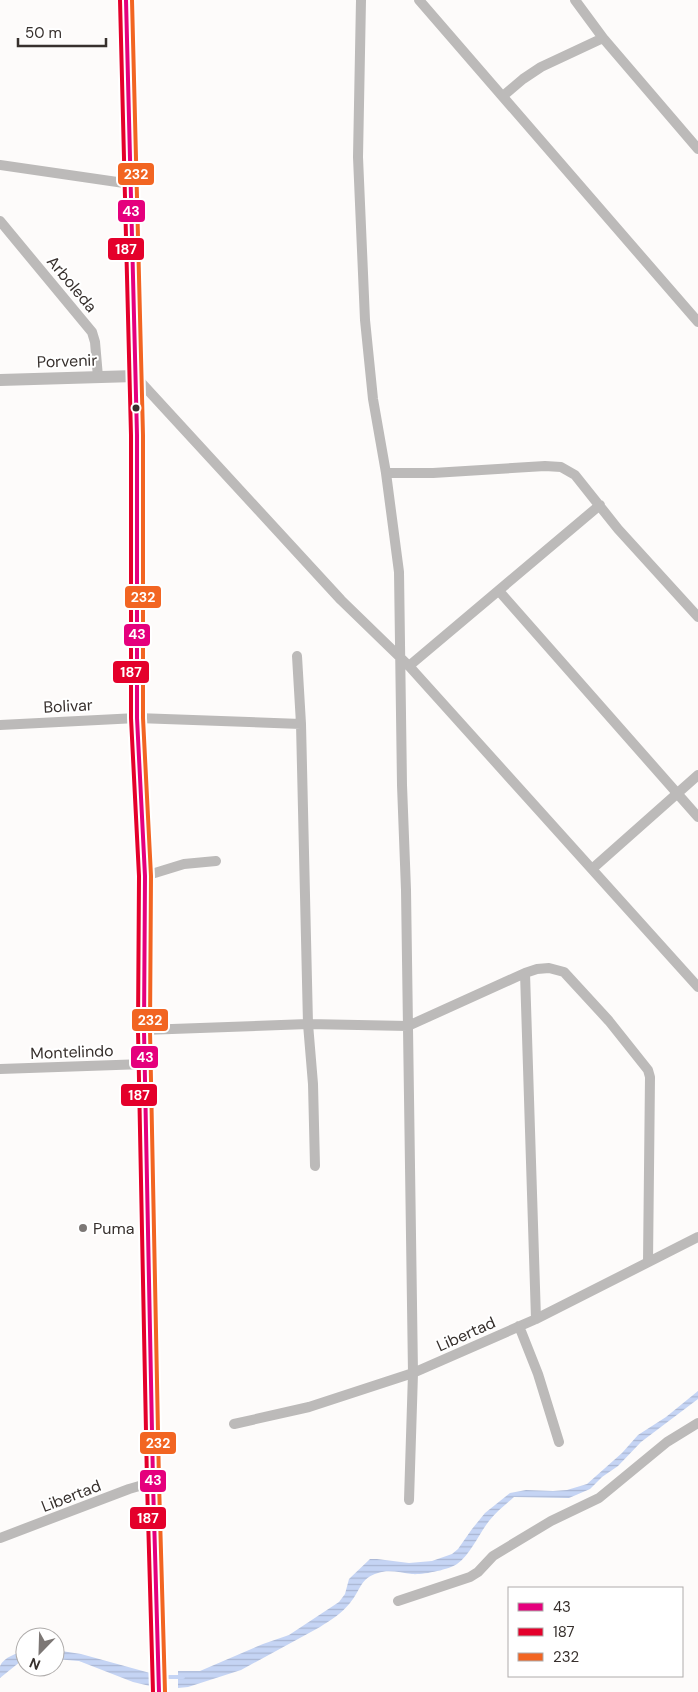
<svg xmlns="http://www.w3.org/2000/svg" width="698" height="1692" font-family="'DM Sans',sans-serif">
  <defs>
    <pattern id="water-rules" width="6" height="5" patternUnits="userSpaceOnUse" patternTransform="scale(1.25)"><rect width="6" height="5" fill="#c5d4f4"/><path d="M0 2.5h6" fill="none" stroke="#aab6d2"/></pattern>
  </defs>
  <rect width="100%" height="100%" fill="#fdfbfa"/>
  <!-- water -->
  <path fill="url(#water-rules)" d="M698,1391V1399L641,1442L618,1466L602,1477L590,1489L569,1498L514,1497C505,1505 496,1512 489,1521C478,1535 471,1554 457,1564C448,1570 422,1575 412,1574C401,1573 389,1569 378,1573C360,1578 361,1590 350,1603C342,1613 331,1620 320,1627L241,1670L188,1687L178,1688V1671H200L263,1644L289,1635L339,1602L345,1594L349,1579L370,1559H377L409,1563L432,1561L452,1554L458,1549L472,1529L485,1513L510,1493L526,1490L553,1491L567,1490L587,1484L622,1453L638,1435L666,1417Z
    M55,1650L81,1654L150,1673V1686L133,1682L79,1661L55,1659Z
    M25,1651V1660L21,1661L0,1678C0,1675 0,1669 0,1666C4,1657 17,1653 25,1651Z"/>
  <g fill="none" stroke-linecap="round" stroke-linejoin="round">
    <!-- stream -->
    <path stroke="#c5d4f4" stroke-width="4" d="M169,1677H183"/>
    <!-- minor -->
    <path stroke="#bcbab9" stroke-width="10" d="M361,0L358,157L365,320L373,399L386,473L399,572L402,785L406,890L413,1373L409,1500
      M419,0L698,322
      M575,0L603,38L698,149
      M503,96L523,79L541,67L603,38
      M0,165L131,184
      M0,221L92,332L95,342L98,377
      M135,376L341,600L409,666L698,987
      M386,473H433L545,466L561,467L575,475L618,529L698,617
      M499,591L698,817
      M297,656L301,724L308,1024L313,1084L315,1166
      M409,666L600,505
      M0,725L137,718L301,724
      M592,869L698,775
      M145,876L184,864L216,861
      M525,973L536,1319
      M144,1030L308,1024L408,1026L525,973L537,969L549,968L564,972L609,1021L648,1070L650,1077L648,1262
      M0,1069L145,1064
      M519,1326L538,1374L559,1442
      M234,1424L309,1407L413,1373L536,1319L698,1237
      M0,1538L129,1489L153,1482
      M398,1601L470,1577L478,1572L493,1556L551,1521L599,1498L667,1442L698,1423"/>
    <!-- tertiary -->
    <path stroke="#bcbab9" stroke-width="12" d="M0,380L135,376"/>
    <!-- primary -->
    <path stroke="#bfbbba" stroke-width="16" d="M126,0L137,435V718L145,876L144,1030L153,1482L159,1692"/>
    <!-- bus-1 casing -->
    <g stroke="#fff" stroke-width="8">
      <path id="bus-1" d="M126,0L137,435V718L145,876L144,1030L153,1482L159,1692"/>
    </g>
    <!-- bus-2 casing -->
    <g stroke="#fff" stroke-width="8">
      <path id="bus-2" d="M120,0L131,435V718L139,876L138,1030L147,1482L153,1692"/>
    </g>
    <!-- bus-3 casing -->
    <g stroke="#fff" stroke-width="8">
      <path id="bus-3" d="M132,0L143,435V718L151,876L150,1030L159,1482L165,1692"/>
    </g>
    <!-- bus-1 -->
    <use href="#bus-1" stroke="#e5007d" stroke-width="4"/>
    <!-- bus-2 -->
    <use href="#bus-2" stroke="#e4002b" stroke-width="4"/>
    <!-- bus-3 -->
    <use href="#bus-3" stroke="#f26522" stroke-width="4"/>
  </g>
  <!-- markers -->
  <circle fill="#37302d" stroke="#fff" stroke-width="2" cx="136" cy="408" r="4.5"/>
  <circle fill="#7c7775" stroke="#fff" stroke-width="2" cx="83" cy="1228" r="5"/>
  <g text-anchor="middle" dominant-baseline="central" stroke-width="4" stroke-linejoin="round" paint-order="stroke">
    <!-- street labels -->
    <g font-size="16" fill="#37302d" stroke="#fff">
      <text transform="translate(72 284) rotate(50)">Arboleda</text>
      <text transform="translate(67 361) rotate(-2)">Porvenir</text>
      <text transform="translate(68 706) rotate(-3)">Bolivar</text>
      <text transform="translate(72 1052) rotate(-2)">Montelindo</text>
      <text transform="translate(466 1334) rotate(-24)">Libertad</text>
      <text transform="translate(71 1496) rotate(-21)">Libertad</text>
    </g>
    <!-- poi labels -->
    <g font-size="16" fill="#37302d" stroke="#fff" text-anchor="start">
      <text x="93" y="1228">Puma</text>
    </g>
  </g>
  <g stroke="#fff" stroke-width="2">
    <rect x="117" y="162" width="38" height="24" rx="5" fill="#f26522"/>
    <rect x="117" y="199" width="29" height="24" rx="5" fill="#e5007d"/>
    <rect x="107" y="237" width="38" height="24" rx="5" fill="#e4002b"/>
    <rect x="124" y="585" width="38" height="24" rx="5" fill="#f26522"/>
    <rect x="123" y="623" width="28" height="24" rx="5" fill="#e5007d"/>
    <rect x="112" y="660" width="38" height="24" rx="5" fill="#e4002b"/>
    <rect x="131" y="1008" width="38" height="24" rx="5" fill="#f26522"/>
    <rect x="130" y="1045" width="29" height="24" rx="5" fill="#e5007d"/>
    <rect x="120" y="1083" width="38" height="24" rx="5" fill="#e4002b"/>
    <rect x="139" y="1431" width="38" height="24" rx="5" fill="#f26522"/>
    <rect x="139" y="1469" width="28" height="24" rx="5" fill="#e5007d"/>
    <rect x="129" y="1506" width="38" height="24" rx="5" fill="#e4002b"/>
  </g>
  <g font-size="14" text-anchor="middle" font-weight="bold" fill="#fff">
    <text x="136" y="179">232</text>
    <text x="131" y="216">43</text>
    <text x="126" y="254">187</text>
    <text x="143" y="602">232</text>
    <text x="137" y="639">43</text>
    <text x="131" y="677">187</text>
    <text x="150" y="1025">232</text>
    <text x="145" y="1062">43</text>
    <text x="139" y="1100">187</text>
    <text x="158" y="1448">232</text>
    <text x="153" y="1485">43</text>
    <text x="148" y="1523">187</text>
  </g>
  <!-- legend -->
  <rect x="508" y="1587" width="175" height="90" fill="#ffffff" stroke="#afacab"/>
  <rect x="518" y="1603" width="25" height="8" fill="#e5007d" stroke="#afacab"/>
  <text x="553" y="1612" font-size="15" fill="#37302d">43</text>
  <rect x="518" y="1628" width="25" height="8" fill="#e4002b" stroke="#afacab"/>
  <text x="553" y="1637" font-size="15" fill="#37302d">187</text>
  <rect x="518" y="1653" width="25" height="8" fill="#f26522" stroke="#afacab"/>
  <text x="553" y="1662" font-size="15" fill="#37302d">232</text>
  <!-- north arrow -->
  <g transform="translate(40 1652) rotate(203)"><circle r="24" fill="#ffffff" stroke="#afacab"/>
  <path d="M0-4L9 19L0 12L-9 19Z" fill="#7c7775"/>
  <text y="-8" font-size="14" font-weight="bold" text-anchor="middle" fill="#37302d">N</text>
  </g>
  <!-- scale -->
  <path d="M18 38v8h88v-8" fill="none" stroke="#37302d" stroke-width="2.5"/>
  <text x="25" y="38" font-size="15" fill="#37302d" stroke="#ffffff" stroke-width="4" paint-order="stroke">50 m</text>
</svg>
